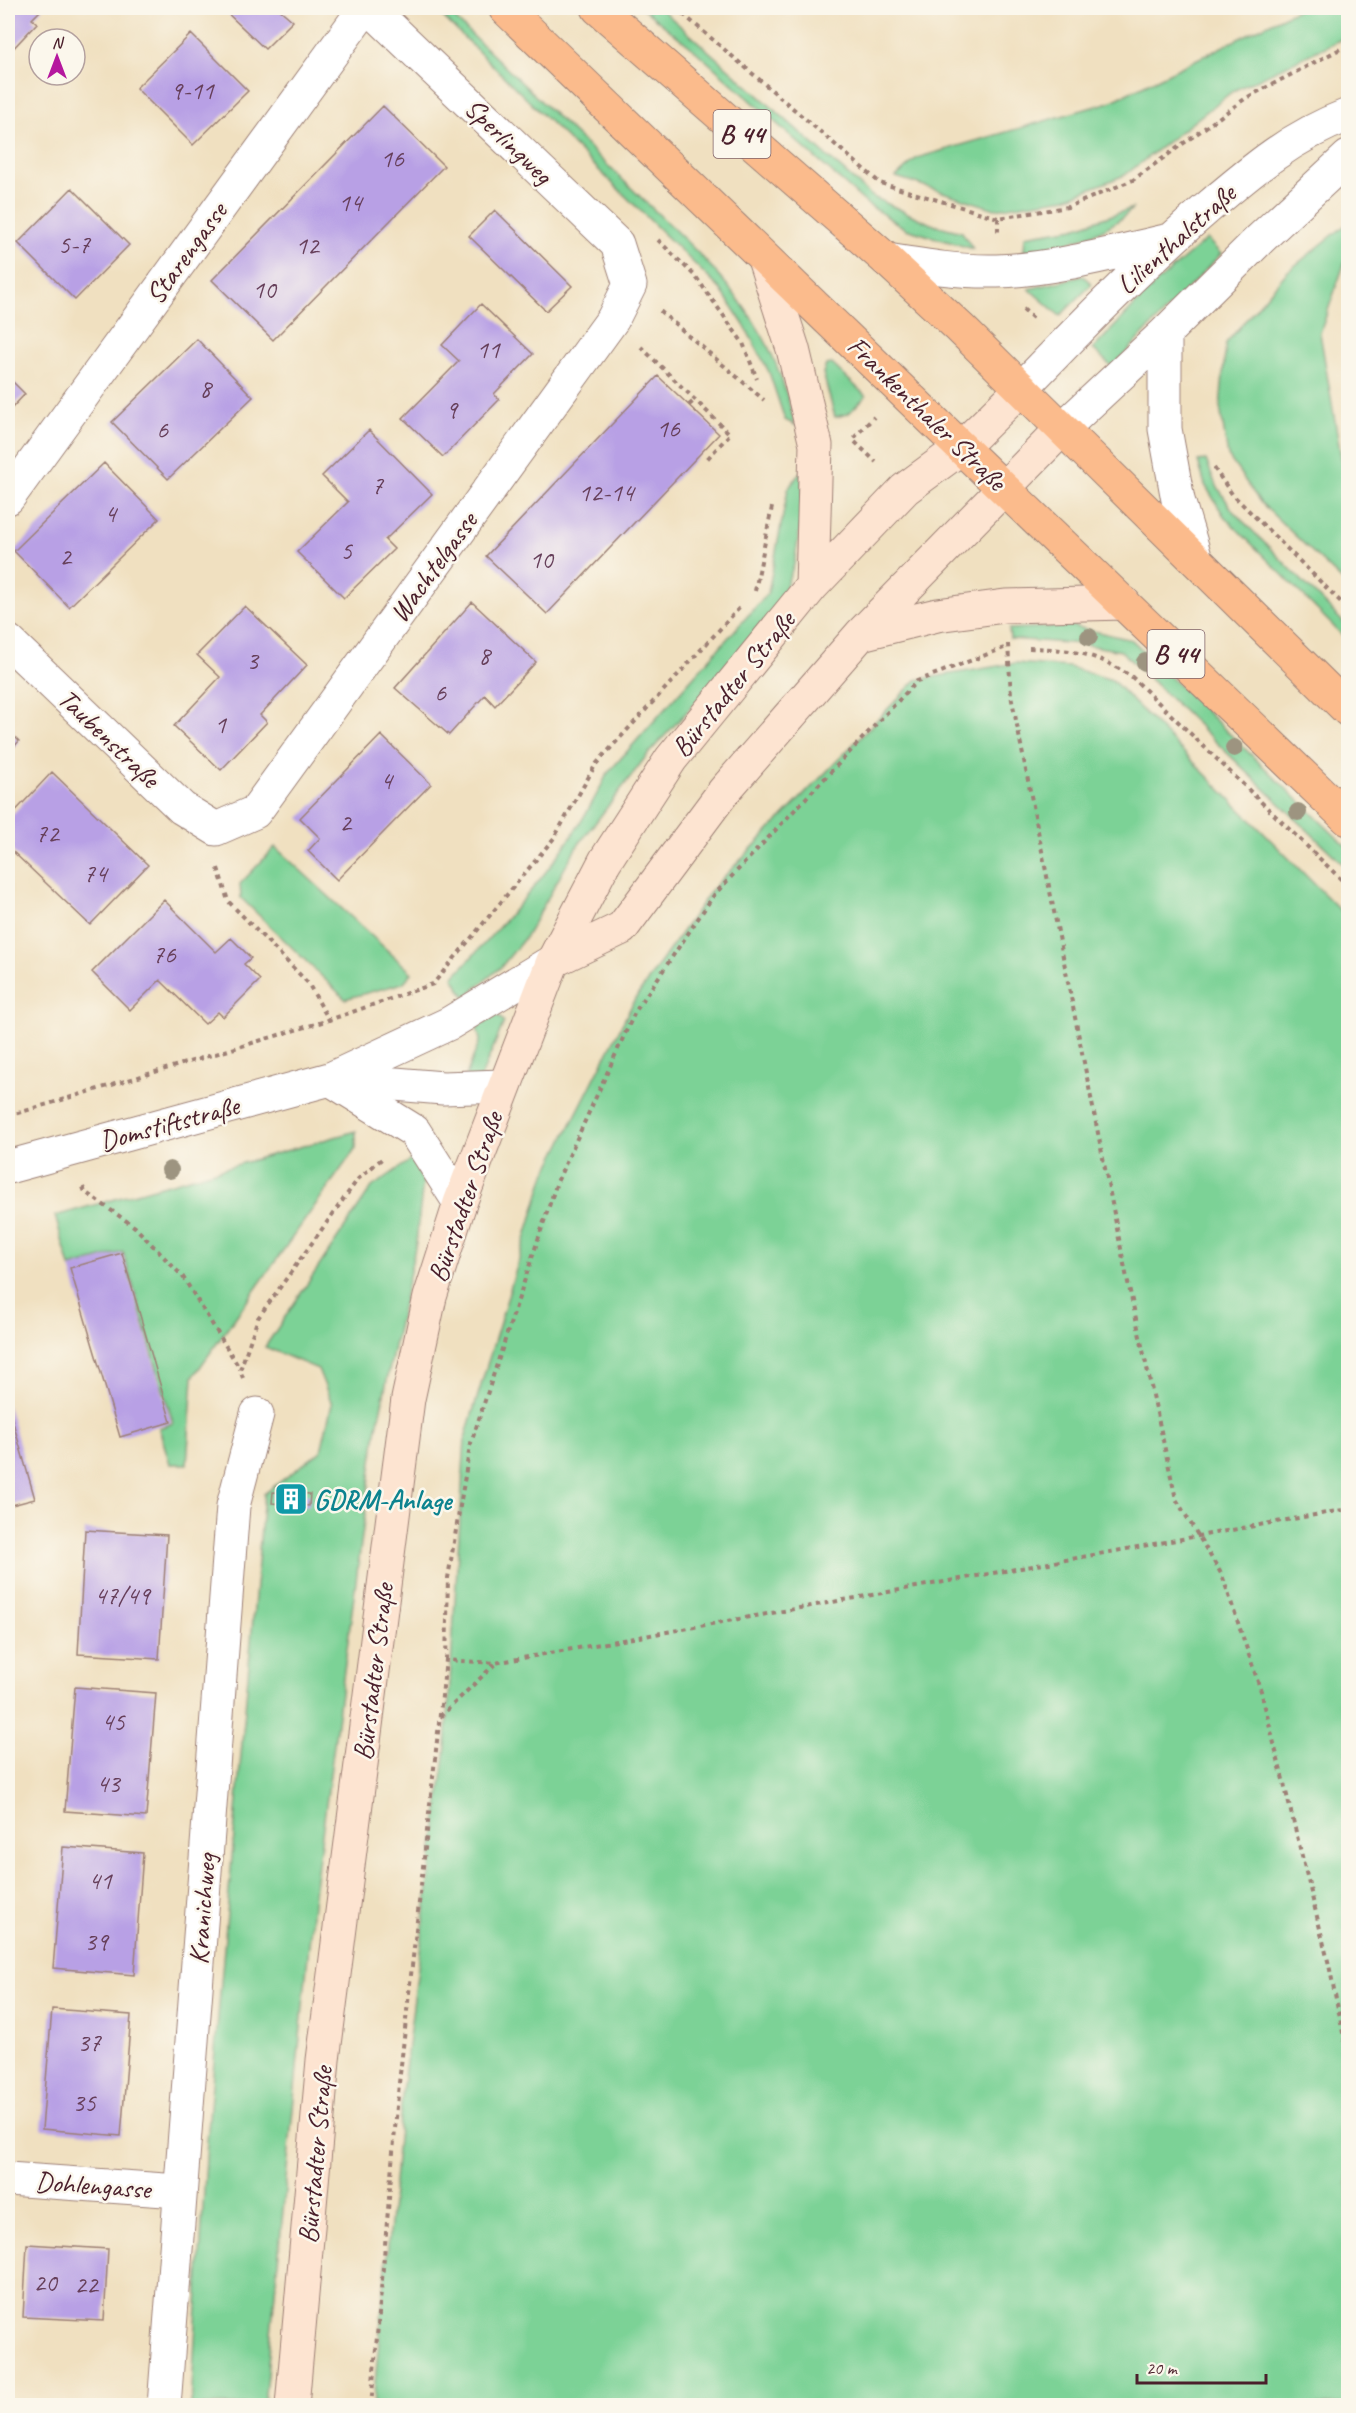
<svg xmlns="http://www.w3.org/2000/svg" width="1356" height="2413" font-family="Caveat,sans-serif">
  <rect width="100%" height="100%" fill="#fbf7ec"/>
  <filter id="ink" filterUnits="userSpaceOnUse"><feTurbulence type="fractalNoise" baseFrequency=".0167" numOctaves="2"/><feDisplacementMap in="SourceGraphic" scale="12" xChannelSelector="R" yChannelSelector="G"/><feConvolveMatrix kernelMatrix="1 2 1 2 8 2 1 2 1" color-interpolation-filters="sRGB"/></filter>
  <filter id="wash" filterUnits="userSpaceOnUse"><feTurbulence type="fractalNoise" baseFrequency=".008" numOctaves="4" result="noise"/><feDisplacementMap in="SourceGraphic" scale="24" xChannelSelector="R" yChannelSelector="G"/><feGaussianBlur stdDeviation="1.35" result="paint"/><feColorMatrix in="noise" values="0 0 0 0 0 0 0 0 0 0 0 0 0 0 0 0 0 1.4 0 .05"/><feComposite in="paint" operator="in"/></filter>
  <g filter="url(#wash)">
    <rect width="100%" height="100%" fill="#f0e0c0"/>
    <!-- green -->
    <path fill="#7cd296" stroke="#637860" stroke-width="1.5" d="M434,8H444C505,66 565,124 625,182C673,229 729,276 762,335C778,363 787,394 795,425L785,420L769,372L744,325L721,290Z
      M642,8H660L873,197L931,224L962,232L973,249L906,229L867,204L692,48Z
      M1301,8H1348V36L1233,91L1125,175L1066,198L995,209L896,177L917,158L1110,102Z
      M1133,208C1106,236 1061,246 1024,251L1025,236L1074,228Z
      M1348,223V253L1320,333L1348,498V586L1260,502L1228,456L1220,407L1226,343L1287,272Z
      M1207,239L1221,254L1112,367L1093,349L1156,283Z
      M1083,276L1092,284L1060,316L1029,289Z
      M832,364L866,396L848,414L835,417L823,373L826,365Z
      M1206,460L1215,483L1233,511L1348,627V641L1224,516L1205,485L1198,461Z
      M801,471L804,504L794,565L777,609L756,637L648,754L576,848L527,935L501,967L465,997L453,977C512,914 570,853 607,774L768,593L788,489Z
      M1072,626L1132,640L1348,848V869L1121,651L1082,644L1010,639L1009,629Z
      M1016,663L1069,667L1112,680L1348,918V2405H373L403,2085L446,1747L465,1438L544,1177L635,999L712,889L916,680Z
      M275,847L412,973L403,983L345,999L241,898L240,884Z
      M497,1015L504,1022L480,1079L465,1078L480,1040L477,1027Z
      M356,1131V1148L193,1377L187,1464H170L159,1428L173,1423L123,1252L70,1267L55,1216Z
      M412,1159L423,1182L416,1243L376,1432L314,1894L264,2405L191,2406L207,2141L264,1494L321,1451L332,1404L318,1369L265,1347L372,1187Z"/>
    <g id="blocks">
      <!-- building -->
      <path fill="#b8a0e5" d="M8,8H43L32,19L37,23L8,54Z
        M222,8H278L293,21L265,49Z
        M191,34L248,91L193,145L136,88Z
        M383,106L444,166L273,340L212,280Z
        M72,188L129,245L75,300L18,243Z
        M495,210L572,286L546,311L469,236Z
        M481,304L533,354L494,394L499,400L443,457L403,418L459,361L442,345Z
        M197,339L253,397L168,479L112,422Z
        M658,376L719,434L547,614L486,556Z
        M8,377L25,394L8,412Z
        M369,430L432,494L385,540L394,549L344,598L297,552L348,502L322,476Z
        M104,463L159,519L69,607L14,551Z
        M472,602L536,662L495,706L485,695L449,735L395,688Z
        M245,606L307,665L260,715L267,722L221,770L174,726L220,677L197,655Z
        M8,730L19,741L8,754Z
        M381,735L431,784L337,880L308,851L320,838L300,818Z
        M52,772L148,865L90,925L8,847V819Z
        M164,900L216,952L231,938L251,958L244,964L260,980L223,1017L218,1012L205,1024L160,980L130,1010L92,972Z
        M122,1253L171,1422L120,1437L70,1268Z
        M8,1405L35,1499L8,1506Z
        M273,1492L310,1494L309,1506L272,1503Z
        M85,1530L167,1535L159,1659L78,1654Z
        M75,1687L156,1693L146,1817L65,1811Z
        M63,1847L143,1853L134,1975L53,1968Z
        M52,2009L131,2015L121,2136L42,2129Z
        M27,2244L108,2249L104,2321L23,2317Z"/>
    </g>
  </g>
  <g filter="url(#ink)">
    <use href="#blocks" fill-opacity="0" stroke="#9d8076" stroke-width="1.5"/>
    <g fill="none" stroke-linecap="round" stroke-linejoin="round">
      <!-- minor casing -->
      <g stroke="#9d8076" stroke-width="35">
        <path id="minor" d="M8,498L365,8
          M8,641L182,808L216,829L255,812L613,319L630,285L617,244L370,8
          M330,1079L414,1131L460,1203
          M335,1079L443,1088L503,1086
          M8,1167L330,1079L450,1023L553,961
          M8,2179L179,2191
          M164,2406L233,1506L257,1414"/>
      </g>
      <!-- tertiary casing -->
      <g stroke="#9d8076" stroke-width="35">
        <path id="tertiary" d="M887,260C924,266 960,272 997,271C1052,270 1116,252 1170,240
          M1165,333V429L1178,500L1196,560
          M1022,388C1081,327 1141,265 1205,210C1252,170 1290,137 1348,115
          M1062,429L1165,333L1260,239L1348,157"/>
      </g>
      <!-- secondary casing -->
      <g stroke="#9d8076" stroke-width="35">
        <path id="secondary" d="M764,259L793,349L816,445L812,586
          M861,634L937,615L1005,606L1124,603
          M553,961L622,928L724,791L861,634L1062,429
          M292,2406L323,2060L408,1399L430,1297L460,1203L553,961L605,861L671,759L812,586L905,489L961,448L1022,388"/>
      </g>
      <!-- primary casing -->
      <g stroke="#9d8076" stroke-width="35">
        <path id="primary" d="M505,8C785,279 1067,549 1348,819
          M598,8L887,260L960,328L1348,710"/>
      </g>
      <!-- path -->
      <path stroke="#9d8076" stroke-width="4" stroke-dasharray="4.5 4.5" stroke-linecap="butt" d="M676,8L880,183L998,218L1068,207L1133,180L1246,98L1348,45
        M998,218V233
        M658,240L696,277L743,343L757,379
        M1023,309L1035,320
        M660,311L764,400
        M641,347L730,434L707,459
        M689,405L695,400
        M854,438L874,417
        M855,442L876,462
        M1214,468L1232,494L1348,609
        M755,591L772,507
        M1008,644L1011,695L1125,1269L1176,1499L1222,1575L1261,1691L1329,1965L1348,2057
        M1029,648C1071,649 1096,653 1132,677L1348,886
        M218,868L228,901L308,983L329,1020
        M8,1116L329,1020L433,984L554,838L596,764L742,605
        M83,1187L85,1192L135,1227L183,1277L240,1369
        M243,1378L240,1370L258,1318L358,1179L384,1157
        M446,1660L448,1578L470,1446L557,1182L635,1012L714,895L917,681L1004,648
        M440,1717L495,1664
        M371,2406L399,2083L446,1660L495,1663L1348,1509"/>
      <!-- minor -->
      <use href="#minor" stroke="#fff" stroke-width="33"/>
      <!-- tertiary -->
      <use href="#tertiary" stroke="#fff" stroke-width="33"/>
      <!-- secondary -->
      <use href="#secondary" stroke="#fde4d1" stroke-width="33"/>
      <!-- primary -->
      <use href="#primary" stroke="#fbbb8c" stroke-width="33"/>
    </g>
    <!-- trees -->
    <g fill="#9d9480">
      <circle cx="1089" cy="637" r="9"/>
      <circle cx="1145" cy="662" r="9"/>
      <circle cx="1234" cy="748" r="9"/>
      <circle cx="1298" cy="812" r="9"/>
      <circle cx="170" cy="1170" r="9"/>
    </g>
  </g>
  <!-- icons -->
  <defs>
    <g id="building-square" transform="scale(1.725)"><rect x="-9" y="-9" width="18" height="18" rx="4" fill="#0f9aa8" stroke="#fbf7ec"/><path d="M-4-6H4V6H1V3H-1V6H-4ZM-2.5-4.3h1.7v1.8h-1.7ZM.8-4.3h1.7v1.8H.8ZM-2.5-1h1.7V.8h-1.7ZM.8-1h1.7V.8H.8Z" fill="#fff"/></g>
  </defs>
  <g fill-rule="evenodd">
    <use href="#building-square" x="291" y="1499"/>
  </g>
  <g text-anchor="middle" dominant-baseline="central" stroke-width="5" stroke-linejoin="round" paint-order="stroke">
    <!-- number labels -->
    <g font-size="26" fill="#663f5a">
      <text x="192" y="90">9-11</text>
      <text x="392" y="158">16</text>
      <text x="350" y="202">14</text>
      <text x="74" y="244">5-7</text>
      <text x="307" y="245">12</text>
      <text x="264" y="289">10</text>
      <text x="488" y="349">11</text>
      <text x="205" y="388">8</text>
      <text x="451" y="409">9</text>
      <text x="668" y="428">16</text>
      <text x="162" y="429">6</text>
      <text x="377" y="485">7</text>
      <text x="606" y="492">12-14</text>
      <text x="110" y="513">4</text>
      <text x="346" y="550">5</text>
      <text x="65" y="556">2</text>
      <text x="541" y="559">10</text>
      <text x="484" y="655">8</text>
      <text x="252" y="660">3</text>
      <text x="440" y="692">6</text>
      <text x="220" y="724">1</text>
      <text x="386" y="780">4</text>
      <text x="345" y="822">2</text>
      <text x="47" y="833">72</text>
      <text x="95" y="873">74</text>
      <text x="164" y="954">76</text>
      <text x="122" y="1595">47/49</text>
      <text x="113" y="1721">45</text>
      <text x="108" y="1783">43</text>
      <text x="100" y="1880">41</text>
      <text x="96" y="1941">39</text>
      <text x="89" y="2042">37</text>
      <text x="84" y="2102">35</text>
      <text x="45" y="2282">20</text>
      <text x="86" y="2284">22</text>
    </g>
    <!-- shield labels -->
    <g fill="#fbf7ec" stroke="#7f6065" stroke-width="1.5">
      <rect x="713.5" y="110" width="57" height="48" rx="4.5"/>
      <rect x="1147.5" y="630" width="57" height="48" rx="4.5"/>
    </g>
    <g font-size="27" font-weight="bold" fill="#4a1f2b">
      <text x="742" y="134">B 44</text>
      <text x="1176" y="654">B 44</text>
    </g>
    <!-- street labels -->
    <g font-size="28" fill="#4a1f2b" stroke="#fbf7ec">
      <text transform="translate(509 141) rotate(44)">Sperlingweg</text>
      <text transform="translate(1176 239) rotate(-42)">Lilienthalstraße</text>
      <text transform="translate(186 253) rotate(-54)">Starengasse</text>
      <text transform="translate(927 413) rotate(44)">Frankenthaler Straße</text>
      <text transform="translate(433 567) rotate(-54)">Wachtelgasse</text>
      <text transform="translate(733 684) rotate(-51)">Bürstadter Straße</text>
      <text transform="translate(109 738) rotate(44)">Taubenstraße</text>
      <text transform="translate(169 1123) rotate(-15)">Domstiftstraße</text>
      <text transform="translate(465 1197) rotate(-71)">Bürstadter Straße</text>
      <text transform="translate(373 1672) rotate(-83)">Bürstadter Straße</text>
      <text transform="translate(202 1909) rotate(-86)">Kranichweg</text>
      <text transform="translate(315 2155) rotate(-85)">Bürstadter Straße</text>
      <text transform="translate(93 2185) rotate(4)">Dohlengasse</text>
    </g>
    <!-- culture labels -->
    <g font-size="28" font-weight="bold" fill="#0d838f" stroke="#fbf7ec" text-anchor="start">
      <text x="314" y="1499">GDRM-Anlage</text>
    </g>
  </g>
  <!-- margin -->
  <rect width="1356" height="2413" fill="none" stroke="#fbf7ec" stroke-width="30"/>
  <!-- north arrow -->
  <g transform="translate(57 57)"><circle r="28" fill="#fbf7ec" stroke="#b4a19f" stroke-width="1.5"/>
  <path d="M0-4.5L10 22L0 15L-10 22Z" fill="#b5179e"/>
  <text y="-9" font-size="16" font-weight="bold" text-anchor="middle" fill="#4a1f2b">N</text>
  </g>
  <!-- scale -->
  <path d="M1137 2374v9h129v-9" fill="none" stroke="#4a1f2b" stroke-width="3"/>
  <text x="1146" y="2374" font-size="18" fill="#4a1f2b" stroke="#fbf7ec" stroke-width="4.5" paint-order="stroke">20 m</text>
</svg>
